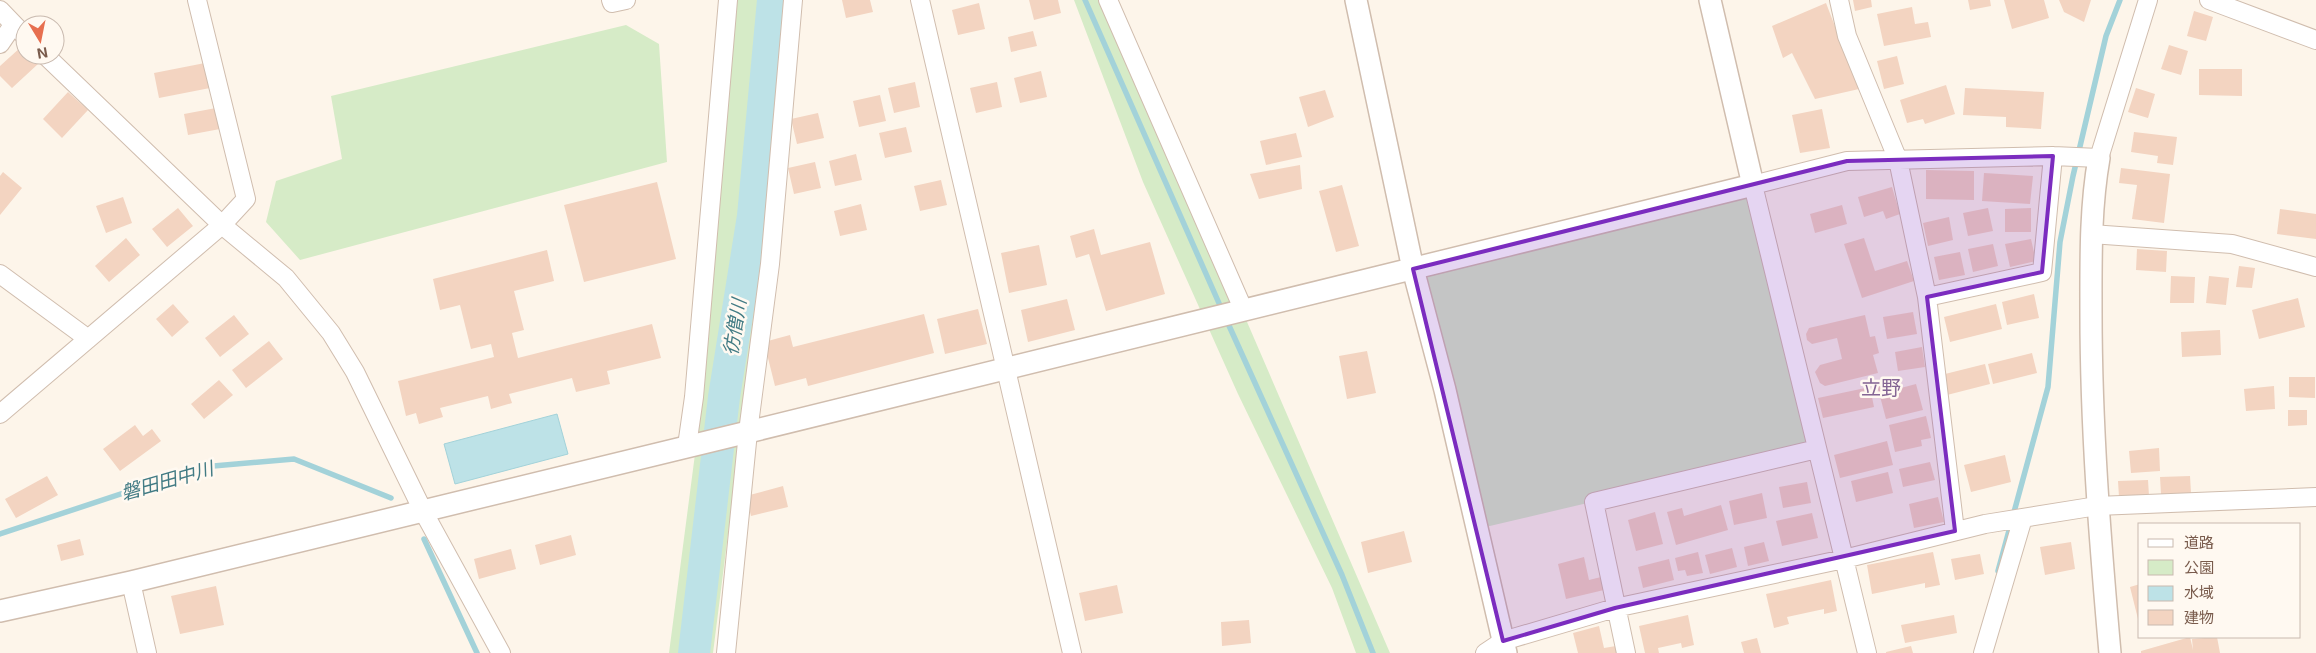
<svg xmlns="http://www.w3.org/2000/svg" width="2316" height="653" font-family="Inter,'Noto Sans JP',sans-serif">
  <rect width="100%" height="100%" fill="#fdf5ea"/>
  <!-- green -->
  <path fill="#d6ebc7" d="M734,0H793L758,355L729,526L713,653H669L703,393Z
    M1074,0H1108L1390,653H1356L1332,588L1238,394L1143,182Z
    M626,25L659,44L667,162L300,260L266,222L276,181L342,159L331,96Z
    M1753,185L1817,449L1477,529L1413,269Z"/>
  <!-- water -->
  <path fill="#bde2e7" stroke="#a3d2d9" d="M557,414L568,454L455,484L444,444Z"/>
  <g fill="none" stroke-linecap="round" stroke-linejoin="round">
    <!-- stream -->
    <path stroke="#a3d2d9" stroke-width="5.5" d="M1085,0L1222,310
      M1226,319L1342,575L1373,653
      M0,534L202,467L294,459L391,498
      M424,539L477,653
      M1998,571L2048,387L2060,242L2073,176L2106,36L2120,0"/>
    <!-- river -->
    <path stroke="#bde2e7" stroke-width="32" d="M694,653L724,397L753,216L773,0"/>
  </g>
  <!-- building -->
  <path fill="#f3d4c1" d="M842,0H870L873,12L846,18Z
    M1029,0H1058L1061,13L1034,20Z
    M1853,0H1871L1872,7L1855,11Z
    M1968,0H1990L1991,6L1970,10Z
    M2004,0H2044L2049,18L2012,29Z
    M2059,0H2091L2084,22L2064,12Z
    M979,3L985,29L958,35L952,10Z
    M1826,3L1859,89L1815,99L1792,53L1783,58L1772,26Z
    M1912,7L1915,24L1928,22L1931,37L1884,46L1877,14Z
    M2194,11L2213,17L2206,41L2187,36Z
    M1033,31L1037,46L1011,52L1008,37Z
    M2169,45L2188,51L2181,75L2161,69Z
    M21,47L25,51V55H29L38,64L12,88L0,76V66Z
    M1897,56L1904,84L1884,89L1877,61Z
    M205,63L210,88L159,98L154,73Z
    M2199,69H2242V96L2199,95Z
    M1041,71L1047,97L1020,103L1014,78Z
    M915,82L920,107L894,113L888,88Z
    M997,82L1002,107L976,113L970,88Z
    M1946,85L1955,114L1925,124L1923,119L1907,123L1900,100Z
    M1965,88L2044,92L2041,129L2006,127V117L1963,115Z
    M2136,88L2155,94L2148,118L2128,112Z
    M1325,90L1334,117L1308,127L1299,97Z
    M68,92L88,110L62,138L43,119Z
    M880,95L886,121L859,127L853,101Z
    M216,108L220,129L188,135L184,114Z
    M1822,109L1830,148L1800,153L1792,115Z
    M818,113L824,138L797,144L791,119Z
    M906,127L912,152L885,158L879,133Z
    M2134,132L2177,137L2173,165L2157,163L2158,156L2131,152Z
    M1296,133L1302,157L1266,165L1260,141Z
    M856,154L862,180L835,186L829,161Z
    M815,162L821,188L794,194L788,168Z
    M1300,165L1302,189L1259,199L1250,174Z
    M2121,168L2170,174L2164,223L2132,219L2137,185L2119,183Z
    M1926,170L1974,171V200L1926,199Z
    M3,172L22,188L0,215V176Z
    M1984,173L2033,176L2030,204L1982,201Z
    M941,180L947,205L920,211L914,186Z
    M657,182L676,259L584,282L564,205Z
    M1342,185L1359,246L1336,252L1319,191Z
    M1892,187L1900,214L1886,219L1883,211L1864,217L1858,197Z
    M123,197L132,223L106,233L96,206Z
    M861,204L867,230L840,236L834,211Z
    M1842,205L1847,224L1815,233L1810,214Z
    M178,208L193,226L167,247L152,229Z
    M1988,208L1993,231L1968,236L1963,213Z
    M2031,208V232H2005V209Z
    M2280,209L2316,214V239L2277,234Z
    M1949,217L1953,240L1928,246L1923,223Z
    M1094,229L1101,255L1150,242L1165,294L1106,311L1089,254L1076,258L1070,236Z
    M126,238L140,255L109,282L95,266Z
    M1864,238L1875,271L1907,261L1914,281L1862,298L1844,244Z
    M2031,239L2036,261L2010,267L2005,244Z
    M1993,244L1998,266L1973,272L1968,249Z
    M1039,245L1047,285L1009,293L1001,253Z
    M2137,249L2167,251L2166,272L2136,270Z
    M547,250L554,281L514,291L524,330L512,333L518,358L652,324L661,358L607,371L610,384L576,392L572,378L509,394L512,403L491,409L488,396L440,408L443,417L419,424L416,413L406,416L398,381L494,357L491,344L471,349L460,305L440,310L433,279Z
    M1960,252L1965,275L1939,280L1934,257Z
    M2239,266L2255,268L2252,288L2236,287Z
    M2171,276L2195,277L2194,303H2170Z
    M2209,276L2229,278L2226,305L2206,303Z
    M2034,294L2039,318L2007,325L2002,302Z
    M2298,298L2305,327L2259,339L2252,310Z
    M1067,299L1075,330L1028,342L1021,310Z
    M173,304L189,322L172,337L156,319Z
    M1996,304L2002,329L1950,342L1944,317Z
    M978,309L987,344L945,354L937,319Z
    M1913,312L1917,334L1887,339L1883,317Z
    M924,314L934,353L808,386L806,378L775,386L764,342L790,335L793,347Z
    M234,315L249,334L220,357L205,338Z
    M1865,315L1870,337L1875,336L1879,353L1873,355L1878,373L1825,386L1820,383L1815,372L1820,365L1842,359L1837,338L1812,344L1807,340L1806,334L1809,328Z
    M2220,330L2221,355L2182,357L2181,332Z
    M269,341L283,359L246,388L232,370Z
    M1922,347L1925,367L1898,371L1895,352Z
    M1367,351L1376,393L1347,399L1339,356Z
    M2032,353L2037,373L1993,384L1988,364Z
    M1985,364L1990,384L1947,395L1941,375Z
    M2289,377H2315V398L2289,397Z
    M219,380L233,395L204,419L191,404Z
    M1895,380L1897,389L1916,384L1923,410L1886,419L1877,385Z
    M2274,386L2275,409L2246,411L2244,389Z
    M1870,387L1874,407L1823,418L1818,398Z
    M2288,410H2307V425L2288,426Z
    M1926,416L1931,438L1921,440L1922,446L1895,452L1889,425Z
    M135,425L143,436L152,429L161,441L120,471L103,449Z
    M1887,441L1893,465L1840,478L1834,455Z
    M2159,448L2160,471L2131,473L2129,451Z
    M2005,455L2011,482L1971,492L1964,465Z
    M1930,462L1935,480L1903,487L1899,469Z
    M1888,472L1893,493L1856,502L1851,481Z
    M47,476L58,495L16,518L5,499Z
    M2190,476L2191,493L2161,494L2160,477Z
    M2148,480L2149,496L2119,497L2118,481Z
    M1807,482L1811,503L1783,508L1779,487Z
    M783,486L788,507L751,516L746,496Z
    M1762,493L1767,518L1734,525L1729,501Z
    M1938,497L1944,522L1914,528L1909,504Z
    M1721,505L1728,530L1676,545L1667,512L1682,508L1684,516Z
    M1655,512L1663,544L1636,551L1628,520Z
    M1812,513L1818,538L1782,546L1776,521Z
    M1404,531L1412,562L1368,573L1361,542Z
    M571,535L576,555L540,565L535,545Z
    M80,539L84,555L61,561L57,545Z
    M1764,542L1769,561L1748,566L1744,547Z
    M2071,542L2075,569L2045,575L2040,547Z
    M1732,548L1737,567L1710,574L1705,555Z
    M511,549L516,569L479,579L474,559Z
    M1698,552L1703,573L1687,576L1685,570L1678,571L1675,558Z
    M1933,552L1940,585L1925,588V583L1872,594L1867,565Z
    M1980,554L1984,574L1955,580L1951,559Z
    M1584,557L1589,580L1601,577L1604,590L1566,599L1558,564Z
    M1669,559L1674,580L1643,588L1638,567Z
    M1831,580L1837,611L1824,614V609L1787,617L1789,624L1774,628L1766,594Z
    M2140,584V623H2139L2130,587Z
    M1117,585L1123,613L1085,621L1079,593Z
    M216,586L224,625L180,634L171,596Z
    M1688,615L1694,645L1682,648L1681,643L1658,648L1659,653H1645L1639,626Z
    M1954,615L1957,633L1905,643L1901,625Z
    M1249,620L1251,643L1222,646L1221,622Z
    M1599,626L1604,648L1616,646L1618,653H1578L1573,633Z
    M2190,637L2193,650L2192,639L2217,637L2220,653H2141V651Z
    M1757,638L1761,653H1744L1741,642Z
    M1911,646L1913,653H1886V652Z"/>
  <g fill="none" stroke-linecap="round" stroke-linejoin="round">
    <!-- minor casing -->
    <g stroke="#d0bdae" stroke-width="20">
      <path id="minor" d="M611,0L612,3L626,0
        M920,0L1072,653
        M1108,0L1244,311
        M1839,0L1847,36L1898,160L1927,297
        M2209,0L2316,40
        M0,10L25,36
        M0,44L13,25
        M45,55L222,225L286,278L331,333L355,372L423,511L501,653
        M2091,234L2232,244L2316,267
        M0,274L87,338
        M0,414L222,225L246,199L197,0
        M687,446L694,397L728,0
        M1955,531L1927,297L2042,272L2053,156
        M131,582L147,653
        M726,653L748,432L770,264L793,0
        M1485,653L1503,641L1615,608L1844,559L1985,524L2097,506L2316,497
        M1626,653L1594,502L1817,449
        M1867,653L1753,185L1847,161L2053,156L2099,158L2148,0
        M1983,653L2023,518"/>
    </g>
    <!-- tertiary casing -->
    <g stroke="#d0bdae" stroke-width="24">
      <path id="tertiary" d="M1356,0L1413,269L1445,390L1506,653
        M2099,158C2090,209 2091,261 2091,313C2091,427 2100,540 2110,653
        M0,611L131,582L748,432L1753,185L1710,0"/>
    </g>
    <!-- minor -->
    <use href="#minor" stroke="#fff" stroke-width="18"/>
    <!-- tertiary -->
    <use href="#tertiary" stroke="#fff" stroke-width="21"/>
  </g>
  <!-- marked area -->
  <path fill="#7b2cbf" fill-opacity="0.2" stroke="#7b2cbf" stroke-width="4" stroke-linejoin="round" d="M2053,156L2042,272L1927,297L1955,531L1615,608L1503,641L1413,269L1847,161Z"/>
  <g text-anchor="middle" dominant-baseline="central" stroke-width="5" stroke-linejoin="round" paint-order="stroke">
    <!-- water labels -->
    <g font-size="19" font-style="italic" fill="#427b84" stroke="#fff9f1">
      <text transform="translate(735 327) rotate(-81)">彷僧川</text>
      <text transform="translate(167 481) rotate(-16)">磐田田中川</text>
    </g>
    <!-- quarter labels -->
    <g font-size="20" fill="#846594" stroke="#fff9f1">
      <text x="1881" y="388">立野</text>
    </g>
  </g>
  <!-- legend -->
  <rect x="2138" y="523" width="162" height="115" fill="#fff9f1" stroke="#c9baaf"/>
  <rect x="2148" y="539" width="25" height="8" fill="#ffffff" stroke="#c9baaf"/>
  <text x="2184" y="548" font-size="15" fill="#795b4c">道路</text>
  <rect x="2148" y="560" width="25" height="15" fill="#d6ebc7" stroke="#c9baaf"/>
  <text x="2184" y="573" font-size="15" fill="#795b4c">公園</text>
  <rect x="2148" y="586" width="25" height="15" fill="#bde2e7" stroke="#c9baaf"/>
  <text x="2184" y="598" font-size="15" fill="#795b4c">水域</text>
  <rect x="2148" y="610" width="25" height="15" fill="#f3d4c1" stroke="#c9baaf"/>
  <text x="2184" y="623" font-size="15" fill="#795b4c">建物</text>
  <!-- north arrow -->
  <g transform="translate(40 40) rotate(170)"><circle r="24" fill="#fff9f1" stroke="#c9baaf"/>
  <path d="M0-4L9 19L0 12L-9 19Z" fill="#e76f4f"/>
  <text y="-8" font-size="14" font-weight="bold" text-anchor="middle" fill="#795b4c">N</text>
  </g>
</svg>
